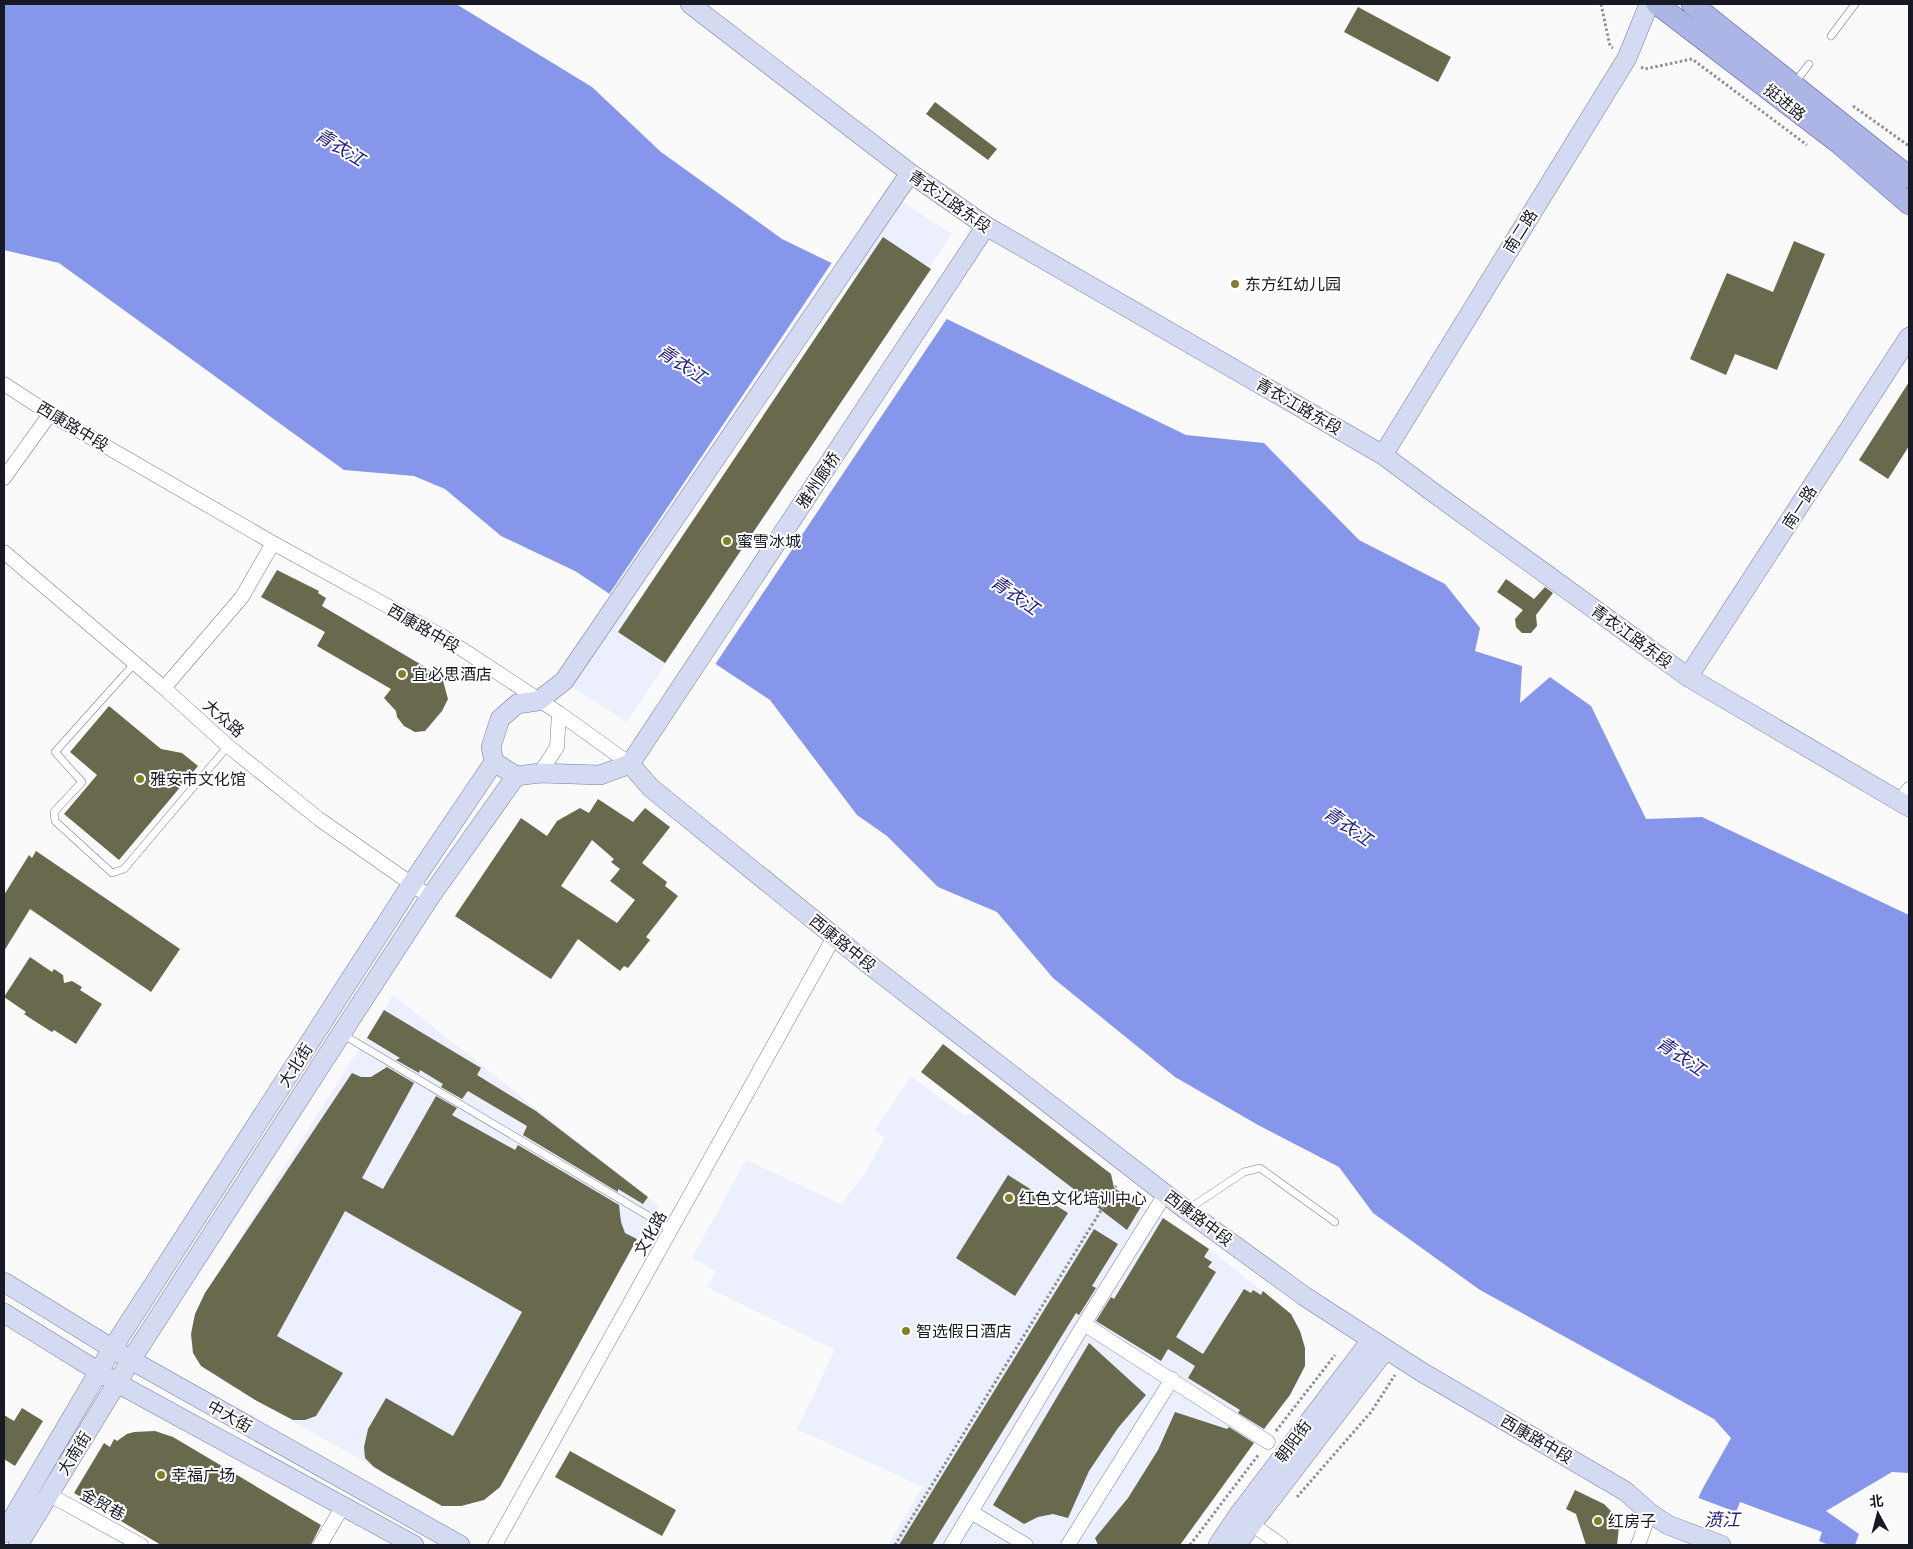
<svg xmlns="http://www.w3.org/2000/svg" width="1913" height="1549" font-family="Lora,'Noto Sans SC',serif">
  <rect width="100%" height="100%" fill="#fafafa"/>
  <!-- built -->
  <path fill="#ebeffe" d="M898,199L952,234L627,722L572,687Z
    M393,995L659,1206L637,1239L500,1487L484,1500L461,1506H442L257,1401L201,1366L193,1353L191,1334L195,1314L205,1293Z
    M911,1076L965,1116L973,1113L995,1085L1042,1128L1046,1123L1111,1174L1112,1179L1109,1184L1110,1187L1163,1218L1209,1249L1291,1314L1300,1331L1305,1348V1366L1298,1382L1180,1545H888L923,1487L797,1429L835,1350L707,1287L716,1271L692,1258L746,1160L841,1204L868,1169L885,1138L875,1130Z"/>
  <!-- water -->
  <path fill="#8697eb" d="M4,4H456L592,87L661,152L782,239L1186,435L1264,443L1359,540L1445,584L1480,628L1475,651L1522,666L1520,703L1550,677L1591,706L1646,819L1702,817L1909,915V1473L1892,1472L1826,1511L1859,1534L1855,1545H1676L1703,1488L1731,1438L1714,1419L1480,1290L1373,1213L1339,1167L1258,1125L1175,1077L1053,978L997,912L938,887L887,836L857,815L770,700L575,571L501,536L445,489L414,476L344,470L59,263L4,250Z"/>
  <!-- pier -->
  <path fill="#fafafa" d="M833,261L948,317L714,666L608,596Z
    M1696,1497L1736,1512L1740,1502L1822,1532L1819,1541L1829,1545H1673Z"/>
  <!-- building -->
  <path fill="#68694d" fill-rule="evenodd" d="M1358,7L1451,57L1438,82L1344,32Z
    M935,102L997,149L988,160L926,114Z
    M883,237L931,269L665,663L618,632Z
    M1794,241L1825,254L1777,370L1735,354L1726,375L1690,359L1727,273L1773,292Z
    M1909,382V446L1888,479L1859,460Z
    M277,570L319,591L318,593L326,598L322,606L442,677L448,699L442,711L425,731L415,732L404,726L397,717L396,711L384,698L391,689L317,646L325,632L261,597Z
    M1506,579L1534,599L1545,587L1553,593L1536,615L1537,626L1531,633H1522L1516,627L1515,619L1523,610L1497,592Z
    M109,706L161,749L182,753L198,766L119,860L64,814L97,775L70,752Z
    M598,799L633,822L645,808L670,827L642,863L667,882L665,886L678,896L646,937L650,940L628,968L624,966L620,971L578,939L551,979L455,916L521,818L547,836L557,821L580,808L589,813ZM592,840L614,859L611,862L620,869L610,881L635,900L617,923L561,886Z
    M36,851L180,949L151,992L30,909L4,951V895L29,855L32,858Z
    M30,957L52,972L54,969L63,975L64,983L72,981L82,987L80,990L102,1004L76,1044L54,1030L52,1032L33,1020L24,1014L26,1012L4,997Z
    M384,1010L481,1068L477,1075L536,1111L648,1197L643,1204L618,1189V1192L523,1135L527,1126L468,1091L462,1099L441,1087L443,1084L420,1070L419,1073L396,1060L400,1058L367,1038Z
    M943,1044L1111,1174L1114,1188L1142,1205L1127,1230L921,1072Z
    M387,1067L414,1083L362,1178L383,1189L436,1096L457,1108L452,1115L515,1150L518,1145L619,1205L621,1222L625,1233L637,1239L500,1487L484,1500L461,1506H442L387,1475L374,1467L365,1458L364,1447L368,1429L386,1398L453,1436L522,1312L489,1293L345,1211L277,1336L343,1373L316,1416L305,1420H293L257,1401L201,1366L193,1353L191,1334L195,1314L205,1293L352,1073L361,1077H371Z
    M1008,1175L1068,1213L1015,1296L956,1258Z
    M1163,1218L1209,1249L1204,1257L1212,1262L1208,1267L1216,1272L1176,1337L1203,1354L1244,1289L1251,1293L1253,1290L1261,1295L1263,1291L1291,1314L1300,1331L1305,1348V1366L1290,1395L1264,1429L1238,1413L1240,1410L1188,1378L1195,1366L1168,1349L1161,1361L1096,1321L1111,1297L1114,1299Z
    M1094,1229L1118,1244L1092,1286L1096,1288L1079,1315L1076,1313L932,1545H899Z
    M1089,1343L1146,1395L1118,1428L1089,1471L1068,1518L1053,1514L1038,1517L1024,1524L993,1505Z
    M22,1408L43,1421L15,1466L4,1459V1415L14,1421Z
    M1175,1412L1227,1429L1229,1427L1254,1443L1180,1545H1098L1095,1538L1128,1498L1158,1450Z
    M155,1431L173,1437L321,1525L311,1545H161L74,1493L104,1443L110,1447L114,1439L117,1441L127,1434L134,1432Z
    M570,1451L676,1510L662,1536L555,1477Z
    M1575,1490L1604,1504L1614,1514L1619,1527L1617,1545H1586L1576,1514L1566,1509Z"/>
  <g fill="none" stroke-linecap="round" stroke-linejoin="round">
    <!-- lane casing -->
    <g stroke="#767d98" stroke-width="8">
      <path id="lane" d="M1831,36L1855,4
        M1794,84L1809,64
        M134,664L55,752L82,782L54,812L55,821L112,873L124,869L228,746
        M342,1034L672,1230
        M1187,1210L1244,1172L1260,1168L1335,1222"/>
    </g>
    <!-- street casing -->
    <g stroke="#767d98" stroke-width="15">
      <path id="street" d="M4,384L50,414L273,543L442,636L559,713L630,764
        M4,478L50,414
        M4,552L164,688L228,746L319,819L430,897
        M164,688L242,597L273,543
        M540,773L557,747L559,713
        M1900,802L1909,789
        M1084,1324L1268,1442
        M48,1494L141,1545
        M971,1512L1026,1545
        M1245,1519L1281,1545
        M320,1545L343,1506
        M495,1545L834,937
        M951,1545L1084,1324L1166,1193
        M1068,1545L1172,1379
        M1638,1545L1650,1513"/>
    </g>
    <!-- secondary casing -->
    <g stroke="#767d98" stroke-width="20">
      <path id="secondary" d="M690,4L910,173L986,226L1383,455L1434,493L1688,677L1909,807
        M910,173L564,681L538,701L517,704L500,719L491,747L494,762L516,776L540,773L600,775L630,764L986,226
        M1383,455L1627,58L1649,4
        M1688,677L1909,337
        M630,764L651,788L862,959L1186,1210L1304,1296L1420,1371L1625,1491L1650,1513L1668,1525L1721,1545
        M4,1282L131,1360L460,1545
        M4,1313L117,1383L414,1545
        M4,1533L112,1349L411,885L494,762
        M18,1545L131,1360L341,1034L430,897L516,776
        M1218,1545L1239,1514L1371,1340
        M1236,1545L1386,1349"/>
    </g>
    <!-- primary casing -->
    <g stroke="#535f98" stroke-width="22">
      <path id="primary" d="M1657,4L1840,144L1909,204
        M1692,4L1909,177"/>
    </g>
    <!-- path -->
    <path stroke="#909196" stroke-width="3" stroke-dasharray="2.5 2.5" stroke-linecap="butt" d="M1601,4L1610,46L1613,48
      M1641,67L1645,69L1692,59L1807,145
      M1853,106L1909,146
      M1276,1431L1335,1355
      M1297,1497L1371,1412L1395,1375
      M895,1545L1116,1186
      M1190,1545L1259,1454"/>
    <!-- lane -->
    <use href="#lane" stroke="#fff" stroke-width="7"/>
    <!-- street -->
    <use href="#street" stroke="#fff" stroke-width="14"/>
    <!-- secondary -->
    <use href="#secondary" stroke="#d5daf3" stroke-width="19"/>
    <!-- primary -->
    <use href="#primary" stroke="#acb5e6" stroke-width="21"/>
  </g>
  <!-- markers -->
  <g fill="#817f28" stroke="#fff" stroke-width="2">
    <circle cx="1235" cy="284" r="5"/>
    <circle cx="727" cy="541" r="5"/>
    <circle cx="402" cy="674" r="5"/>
    <circle cx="140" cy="779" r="5"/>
    <circle cx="1009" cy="1198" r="5"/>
    <circle cx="906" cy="1331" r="5"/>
    <circle cx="161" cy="1475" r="5"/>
    <circle cx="1598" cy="1521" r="5"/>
  </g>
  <g text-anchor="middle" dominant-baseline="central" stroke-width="4" stroke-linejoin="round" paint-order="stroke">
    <!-- street labels -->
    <g font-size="16" fill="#171924" stroke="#fff">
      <text transform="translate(1785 102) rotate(38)">挺进路</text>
      <text transform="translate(950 201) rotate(35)">青衣江路东段</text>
      <text transform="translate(1520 231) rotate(-58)">南二路</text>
      <text transform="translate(1299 406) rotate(30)">青衣江路东段</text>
      <text transform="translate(73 426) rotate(31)">西康路中段</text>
      <text transform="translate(818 480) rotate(-56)">雅州廊桥</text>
      <text transform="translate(1799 507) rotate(-57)">南一路</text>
      <text transform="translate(424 628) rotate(30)">西康路中段</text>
      <text transform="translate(1632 636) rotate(36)">青衣江路东段</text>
      <text transform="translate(224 718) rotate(41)">大众路</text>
      <text transform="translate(843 943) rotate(39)">西康路中段</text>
      <text transform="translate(295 1065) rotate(-57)">大北街</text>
      <text transform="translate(1199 1218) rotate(37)">西康路中段</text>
      <text transform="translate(650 1233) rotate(-61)">文化路</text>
      <text transform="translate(230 1416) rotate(29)">中大街</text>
      <text transform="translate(1537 1439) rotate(30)">西康路中段</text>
      <text transform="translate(1293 1441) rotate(-53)">朝阳街</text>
      <text transform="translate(74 1453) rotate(-58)">大南街</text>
      <text transform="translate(103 1504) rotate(29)">金贸巷</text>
    </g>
    <!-- poi labels -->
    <g font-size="16" fill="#171924" stroke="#fff" text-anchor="start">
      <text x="1245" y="284">东方红幼儿园</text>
      <text x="737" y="541">蜜雪冰城</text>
      <text x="412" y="674">宜必思酒店</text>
      <text x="150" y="779">雅安市文化馆</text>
      <text x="1019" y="1198">红色文化培训中心</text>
      <text x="916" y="1331">智选假日酒店</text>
      <text x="171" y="1475">幸福广场</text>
      <text x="1608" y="1521">红房子</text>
    </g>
    <!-- water labels -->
    <g font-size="18" font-style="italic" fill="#201e7d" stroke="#fff">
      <text transform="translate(340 147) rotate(32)">青衣江</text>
      <text transform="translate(682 364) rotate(34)">青衣江</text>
      <text transform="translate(1015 595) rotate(35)">青衣江</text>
      <text transform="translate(1348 826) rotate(35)">青衣江</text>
      <text transform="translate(1681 1056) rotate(35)">青衣江</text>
      <text x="1722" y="1519">𣸣江</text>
    </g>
  </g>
  <!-- border -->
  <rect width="1913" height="1549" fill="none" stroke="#171924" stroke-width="10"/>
  <!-- north arrow -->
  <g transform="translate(1878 1514) rotate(353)" stroke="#ffffff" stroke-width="4" paint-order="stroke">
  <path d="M0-4L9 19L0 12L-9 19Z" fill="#171924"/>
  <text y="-8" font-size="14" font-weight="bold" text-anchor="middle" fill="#171924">北</text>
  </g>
</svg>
